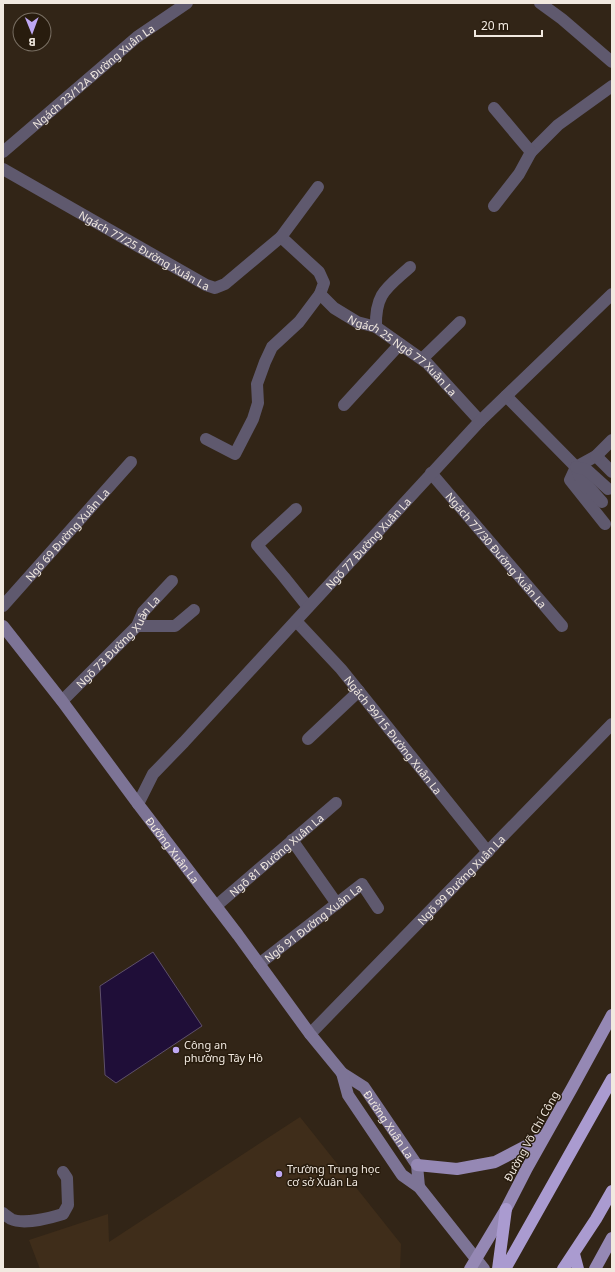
<svg xmlns="http://www.w3.org/2000/svg" width="615" height="1272" font-family="'Noto Sans',sans-serif">
  <rect width="100%" height="100%" fill="#322517"/>
  <!-- built -->
  <path fill="#3f2d1a" d="M300,1117L401,1244L400,1269H40L29,1240L108,1214L109,1242Z"/>
  <!-- water -->
  <path fill="#1f0e38" stroke="#5e506a" d="M153,952L202,1026L116,1083L105,1075L100,986Z"/>
  <g fill="none" stroke-linecap="round" stroke-linejoin="round">
    <!-- lane -->
    <g stroke="#5f596e" stroke-width="12">
      <path d="M540,3L562,19L612,62"/>
      <path id="s1" d="M3,152L137,37L187,3"/>
      <path d="M531,152L558,125L612,86"/>
      <path id="s2" d="M3,169L206,285L215,288L225,284L281,237L319,272L324,283L320,294L299,322L272,347L265,362L257,384L258,403L253,419L235,454L206,439"/>
      <path d="M494,206L519,174L531,152L494,108"/>
      <path d="M281,237L318,187"/>
      <path id="s3" d="M320,294L334,308L357,322L376,327L427,363L480,421"/>
      <path d="M376,327C375,293 387,288 410,267"/>
      <path d="M422,359L460,322"/>
      <path d="M506,396L576,467L596,456L612,472"/>
      <path d="M344,405L400,344"/>
      <path d="M596,456L612,440"/>
      <path d="M576,467L570,480L605,524"/>
      <path d="M576,467L580,477L602,502"/>
      <path d="M576,467L587,470L608,489"/>
      <path id="s4" d="M431,473L562,626"/>
      <path d="M296,509L257,545L284,577L308,607"/>
      <path id="s5" d="M3,606L131,462"/>
      <path id="s6" d="M296,621L341,669L488,852"/>
      <path d="M137,626H175L194,610"/>
      <path id="s7" d="M62,701L137,626L143,612L172,581"/>
      <path d="M308,739L359,691"/>
      <path id="s8" d="M138,804L153,774L184,742L480,421L612,294"/>
      <path d="M292,840L337,904"/>
      <path id="s9" d="M216,906L336,803"/>
      <path id="s10" d="M259,964L362,884L378,908"/>
      <path d="M3,1213C5,1215 8,1217 11,1219C23,1225 50,1218 63,1214L68,1205L67,1178L63,1172"/>
    </g>
    <!-- street -->
    <path stroke="#5f596e" stroke-width="12" id="s11" d="M310,1034L612,724"/>
    <!-- secondary -->
    <g stroke="#7d7496" stroke-width="12">
      <path id="s12" d="M3,626L62,701L138,804L238,935L310,1034L342,1073L364,1087L417,1165L419,1187"/>
      <path d="M342,1073L348,1095L402,1175L419,1187L484,1269"/>
    </g>
    <!-- primary -->
    <path stroke="#9588b4" stroke-width="12" d="M417,1165L457,1169L495,1162L545,1136
      M470,1269L506,1209L527,1168L572,1088L612,1015
      M595,1269L612,1238"/>
    <!-- highway -->
    <path stroke="#aa9bd0" stroke-width="12" d="M574,1254L578,1269
      M498,1269L506,1209
      M505,1269L612,1079
      M563,1269L596,1219L612,1191"/>
  </g>
  <!-- markers -->
  <g fill="#bfa8f4" stroke="#281c0e" stroke-width="1.5">
    <circle cx="176" cy="1050" r="4"/>
    <circle cx="279" cy="1174" r="4"/>
  </g>
  <g text-anchor="middle" dominant-baseline="central" stroke-width="3" stroke-linejoin="round" paint-order="stroke">
    <!-- street labels -->
    <g font-size="11" fill="#f1e9e0" stroke="#281c0e">
      <text stroke="none"><textPath href="#s1" startOffset="118">Ngách 23/12A Đường Xuân La</textPath></text>
      <text stroke="none"><textPath href="#s2" startOffset="163">Ngách 77/25 Đường Xuân La</textPath></text>
      <text stroke="none"><textPath href="#s3" startOffset="104">Ngách 25 Ngõ 77 Xuân La</textPath></text>
      <text stroke="none"><textPath href="#s5" startOffset="96">Ngõ 69 Đường Xuân La</textPath></text>
      <text stroke="none"><textPath href="#s8" startOffset="349">Ngõ 77 Đường Xuân La</textPath></text>
      <text stroke="none"><textPath href="#s4" startOffset="101">Ngách 77/30 Đường Xuân La</textPath></text>
      <text stroke="none"><textPath href="#s7" startOffset="82">Ngõ 73 Đường Xuân La</textPath></text>
      <text stroke="none"><textPath href="#s6" startOffset="150">Ngách 99/15 Đường Xuân La</textPath></text>
      <text stroke="none"><textPath href="#s12" startOffset="281">Đường Xuân La</textPath></text>
      <text stroke="none"><textPath href="#s9" startOffset="79">Ngõ 81 Đường Xuân La</textPath></text>
      <text stroke="none"><textPath href="#s11" startOffset="216">Ngõ 99 Đường Xuân La</textPath></text>
      <text stroke="none"><textPath href="#s10" startOffset="68">Ngõ 91 Đường Xuân La</textPath></text>
      <text stroke="none"><textPath href="#s12" startOffset="632">Đường Xuân La</textPath></text>
      <text transform="translate(531 1136) rotate(-61)">Đường Võ Chí Công</text>
    </g>
    <!-- poi labels -->
    <g font-size="11" fill="#f1e9e0" stroke="#281c0e" text-anchor="start">
      <text x="184" y="1044">Công an<tspan x="184" dy="13">phường Tây Hồ</tspan></text>
      <text x="287" y="1168">Trường Trung học<tspan x="287" dy="13">cơ sở Xuân La</tspan></text>
    </g>
  </g>
  <!-- border -->
  <rect width="615" height="1272" fill="none" stroke="#f1e9e0" stroke-width="8"/>
  <!-- north arrow -->
  <g transform="translate(32 32) rotate(179)"><circle r="19" fill="#281c0e" stroke="#786e62"/>
  <path d="M0-3L7 15L0 10L-7 15Z" fill="#bfa8f4"/>
  <text y="-6" font-size="11" font-weight="bold" text-anchor="middle" fill="#f1e9e0">B</text>
  </g>
  <!-- scale -->
  <path d="M475 30v6h67v-6" fill="none" stroke="#f1e9e0" stroke-width="2"/>
  <text x="481" y="30" font-size="12" fill="#f1e9e0" stroke="#281c0e" stroke-width="3" paint-order="stroke">20 m</text>
</svg>
